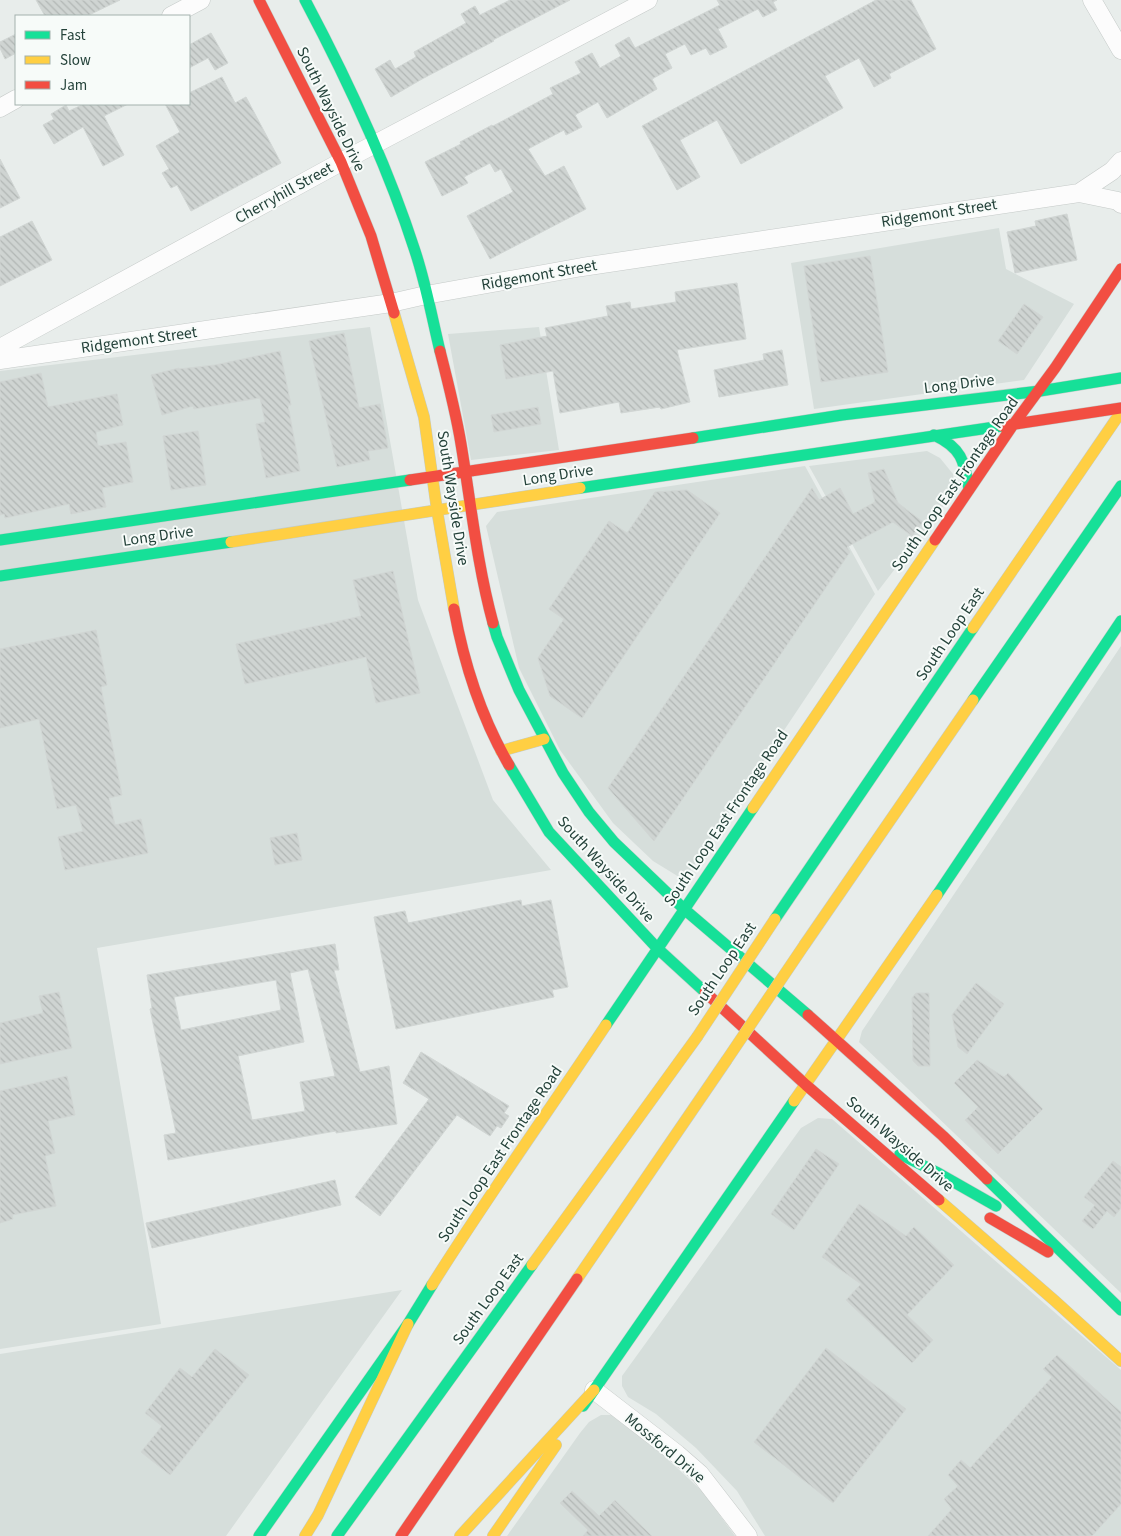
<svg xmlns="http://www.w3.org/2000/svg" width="1121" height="1536" font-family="'Source Sans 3',sans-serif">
  <defs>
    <pattern id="building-back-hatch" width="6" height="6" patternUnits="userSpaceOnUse" patternTransform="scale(1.25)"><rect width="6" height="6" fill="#cfd4d2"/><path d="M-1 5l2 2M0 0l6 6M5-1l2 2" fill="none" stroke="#b2b7b5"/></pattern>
  </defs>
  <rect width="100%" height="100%" fill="#e8edeb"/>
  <!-- built -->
  <path fill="#d6dedb" d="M999,228L1006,269L1074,304L1024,380L814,409L791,263Z
    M370,327L418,600L493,800L551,870L97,948L161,1324L0,1349V371Z
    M539,327L559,450L471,460L448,334Z
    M927,451L940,458L953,474L954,485L950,497L878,591L809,466Z
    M805,466L875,594L684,880L653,861L613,823L560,750L519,668L486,526L497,512Z
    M1121,646V1293L859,1042L862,1031Z
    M818,1118L832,1119L1121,1370V1536H765L737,1491L696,1448L656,1414L628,1397L622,1386V1376L801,1128Z
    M402,1290L226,1536H0V1354Z
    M601,1415H614L635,1429L702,1491L735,1536H507L580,1433L589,1422Z"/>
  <!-- building -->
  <path fill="url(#building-back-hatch)" stroke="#d1d6d4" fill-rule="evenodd" d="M36,0H120L87,16H45Z
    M510,0H570L493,40L494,41L422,79L391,97L375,69L390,60L395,69L416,57L414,52L466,23L461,14L475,6L480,15Z
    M717,0H777L773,2L777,10L763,17L758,9L718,29L727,47L710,55L706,48L691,55L685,44L665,54L672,68L652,79L657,89L607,118L598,102L575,115L582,127L566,135L564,130L528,149L545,176L564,166L586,209L490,259L467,216L513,192L501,169L495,172L490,163L464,177L468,183L442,196L425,162L461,144L460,142L492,125L493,126L553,94L550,88L581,73L575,62L592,53L600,68L621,56L615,45L629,37L635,48L720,5Z
    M876,0H911L936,49L889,74L891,78L874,87L859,58L825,76L843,108L741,164L717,120L680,140L700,177L677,190L642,126Z
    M211,33L228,63L215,70L208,58L189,68V45Z
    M16,34V53L5,59L0,48V42Z
    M222,77L235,103L246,97L281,163L191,211L177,185L171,188L162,173L169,169L156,146L180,132L165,104H189V93Z
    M84,104H128L104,116L124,155L103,166L83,127L54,144L43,125L54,119L51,114L66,105L69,111Z
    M0,159L20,198L0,208Z
    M1067,214L1077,260L1015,273L1007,232L1036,226L1035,221Z
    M32,221L52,260L0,286V237Z
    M870,256L888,372L821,382L804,266Z
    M737,283L746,339L677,350L690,402L661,409L660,407L621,413L619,402L560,413L553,371L506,379L500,345L547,336L545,328L608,316L606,306L630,302L631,309L676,302L675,292Z
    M1024,304L1043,317L1017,354L998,341Z
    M344,333L359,408L380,404L388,448L368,451L370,460L337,467L309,341Z
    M782,350L788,385L719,397L714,370L764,360L763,354Z
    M280,351L291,405H288L300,471L266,478L256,424L265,422L260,398L194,409L193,406L162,415L151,375L179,368V369L215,365Z
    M41,373L48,407L117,394L123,425L96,432L98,446L126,442L133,482L102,488L106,507L71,514L69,504L5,518L4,514L0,515V382Z
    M538,407L541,424L494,432L491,415Z
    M198,431L206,485L171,490L163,436Z
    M884,469L898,503L923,522L912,536L893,522L847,547L850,552L654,841L608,788L812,488L819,500L840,488L853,514L875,502L868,473Z
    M687,490L720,513L582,718L550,696L538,658L564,619L549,609L609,521L627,533L655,492Z
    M393,571L420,693L376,703L366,657L245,684L236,644L361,616L353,580Z
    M96,630L107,685L101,687L122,795L109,798L115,825L141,819L148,853L65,870L58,837L83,831L76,805L57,809L39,719L0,728V649Z
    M297,833L302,860L275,865L270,838Z
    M521,900L522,906L551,900L568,987L552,990L554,997L396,1029L374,917L405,911L408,923Z
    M335,944L339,970H334L360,1072L389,1066L397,1124L336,1133V1131L168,1160L164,1135L176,1133L150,1009L152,1008L147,975ZM308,969L335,1076L300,1082L305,1111L252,1120L238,1056L304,1042L290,973ZM276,980L281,1010L181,1030L174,997Z
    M976,983L1004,1004L967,1054L958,1047L952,1015Z
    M59,992L72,1048L0,1064V1023L43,1013L39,996Z
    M916,993H929L930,1066H918L913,1061L912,998Z
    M421,1052L509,1106L504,1113L509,1116L501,1128L497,1126L490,1136L457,1115L380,1216L355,1197L429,1099L403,1083Z
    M977,1060L1004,1077L1008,1073L1043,1109L998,1154L965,1120L978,1107L954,1083Z
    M67,1076L75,1115L48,1121L55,1153L45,1156L56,1206L12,1215L13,1219L0,1223V1091Z
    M816,1149L839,1164L794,1230L771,1214Z
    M1113,1161L1121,1167V1208L1114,1217L1107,1211L1093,1229L1082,1221L1095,1205L1084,1197Z
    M335,1180L341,1205L152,1248L146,1223Z
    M859,1204L906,1236L914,1227L954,1265L907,1315L933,1340L912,1363L846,1300L861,1284L822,1257Z
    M826,1348L906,1409L833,1503L754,1442Z
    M215,1349L249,1375L170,1475L141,1452L162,1426L145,1413L180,1368L192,1377Z
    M1057,1355L1121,1412V1504L1092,1536H928L952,1509L944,1499L958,1486L948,1475L961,1460L970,1468L1052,1377L1043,1369Z
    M572,1491L599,1516L615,1500L652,1536H583L588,1530L560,1503Z"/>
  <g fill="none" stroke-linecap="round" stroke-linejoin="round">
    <!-- street casing -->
    <g stroke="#c5cac8" stroke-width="19">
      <path id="street" d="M1092,0L1121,50
        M171,16L201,0
        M0,108L16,99
        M1079,193L1112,171L1121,161
        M0,348L341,162L648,0
        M0,360L391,303L426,295L582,267L1079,193L1118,201L1121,204
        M594,1390L677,1454L700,1474L748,1536"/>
    </g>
    <!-- fast casing -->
    <g stroke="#c3cbc8" stroke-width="12">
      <path id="fast" d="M305,0C348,81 387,164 415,251C426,284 432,318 440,351
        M934,435C962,448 964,461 969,489
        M693,438L842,415L1040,391L1121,378
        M580,488L1002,426
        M0,540L410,480
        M0,576L231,542
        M493,623L497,637L519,690L563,773L589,812L614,842L684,909L808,1015
        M973,700L1121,486
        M509,765L549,832L657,948L705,992
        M937,895L1121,621
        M775,919L973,628
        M606,1025L753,808
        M900,1154L938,1173L996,1206
        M987,1179L1121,1310
        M583,1406L794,1101
        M259,1536L408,1324L432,1285
        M337,1536L532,1265"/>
    </g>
    <!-- slow casing -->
    <g stroke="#c3cbc8" stroke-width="12">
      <path id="slow" d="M394,313L424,417L437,510L454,609
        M231,542L580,488
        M973,628L1121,412
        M501,751L544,739
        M753,808L935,540
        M805,944L973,700
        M794,1101L937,895
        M939,1200L1055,1301L1121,1361
        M532,1265L697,1037
        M577,1279L726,1061
        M432,1285C487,1197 548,1112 606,1025
        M305,1536L318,1515L408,1324
        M460,1536L594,1390
        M493,1536L556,1445"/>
    </g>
    <!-- jam casing -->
    <g stroke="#c3cbc8" stroke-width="12">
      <path id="jam" d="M259,0L341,162L371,236L394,313
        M440,351C448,382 456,413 461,444C471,504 477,564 493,623
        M1002,426L1121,408
        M410,480L693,438
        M935,540L1013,425L1055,368L1121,269
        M454,609C464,664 481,717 509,765
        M705,992L806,1085L939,1200
        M808,1015L943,1136L987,1179
        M990,1218L1048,1252
        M401,1536L577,1279"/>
    </g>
    <!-- street -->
    <use href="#street" stroke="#fcfcfc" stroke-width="18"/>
    <!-- fast -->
    <use href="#fast" stroke="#16e098" stroke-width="11"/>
    <!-- slow -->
    <use href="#slow" stroke="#ffcf43" stroke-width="11"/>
    <!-- jam -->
    <use href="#jam" stroke="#f24e42" stroke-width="11"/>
    <!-- slow-bridge casing -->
    <g stroke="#c3ccc9" stroke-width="12" stroke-linecap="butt">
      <path id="slow-bridge" d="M697,1037L775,919
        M726,1061L805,944"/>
    </g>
    <!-- slow-bridge -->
    <use href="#slow-bridge" stroke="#ffcf43" stroke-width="11"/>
  </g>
  <g text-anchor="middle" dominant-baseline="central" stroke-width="4" stroke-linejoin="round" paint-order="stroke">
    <!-- street labels -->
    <g font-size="16" fill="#24423a" stroke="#f7fbf9">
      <text transform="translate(331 109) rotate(64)">South Wayside Drive</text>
      <text transform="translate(284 193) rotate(-29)">Cherryhill Street</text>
      <text transform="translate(939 213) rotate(-9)">Ridgemont Street</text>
      <text transform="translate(539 275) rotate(-10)">Ridgemont Street</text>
      <text transform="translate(139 340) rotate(-8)">Ridgemont Street</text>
      <text transform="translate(959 384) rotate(-7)">Long Drive</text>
      <text transform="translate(558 475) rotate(-9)">Long Drive</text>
      <text transform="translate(955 484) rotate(-55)">South Loop East Frontage Road</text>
      <text transform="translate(453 498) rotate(81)">South Wayside Drive</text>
      <text transform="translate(158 536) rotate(-8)">Long Drive</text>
      <text transform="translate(950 634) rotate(-56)">South Loop East</text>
      <text transform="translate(726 818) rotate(-56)">South Loop East Frontage Road</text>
      <text transform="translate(606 869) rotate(48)">South Wayside Drive</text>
      <text transform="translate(722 969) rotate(-56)">South Loop East</text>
      <text transform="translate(900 1144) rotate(41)">South Wayside Drive</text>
      <text transform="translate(500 1154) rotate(-56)">South Loop East Frontage Road</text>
      <text transform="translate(488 1299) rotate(-54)">South Loop East</text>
      <text transform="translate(665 1448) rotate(40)">Mossford Drive</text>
    </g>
  </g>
  <!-- legend -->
  <rect x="15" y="15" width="175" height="90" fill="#f7fbf9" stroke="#a3b1ad"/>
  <rect x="25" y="31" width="25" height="8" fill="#16e098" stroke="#a3b1ad"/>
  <text x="60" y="40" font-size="15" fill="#24423a">Fast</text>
  <rect x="25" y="56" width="25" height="8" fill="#ffcf43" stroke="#a3b1ad"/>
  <text x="60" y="65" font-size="15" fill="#24423a">Slow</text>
  <rect x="25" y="81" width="25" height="8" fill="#f24e42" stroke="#a3b1ad"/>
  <text x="60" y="90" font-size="15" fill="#24423a">Jam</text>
</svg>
